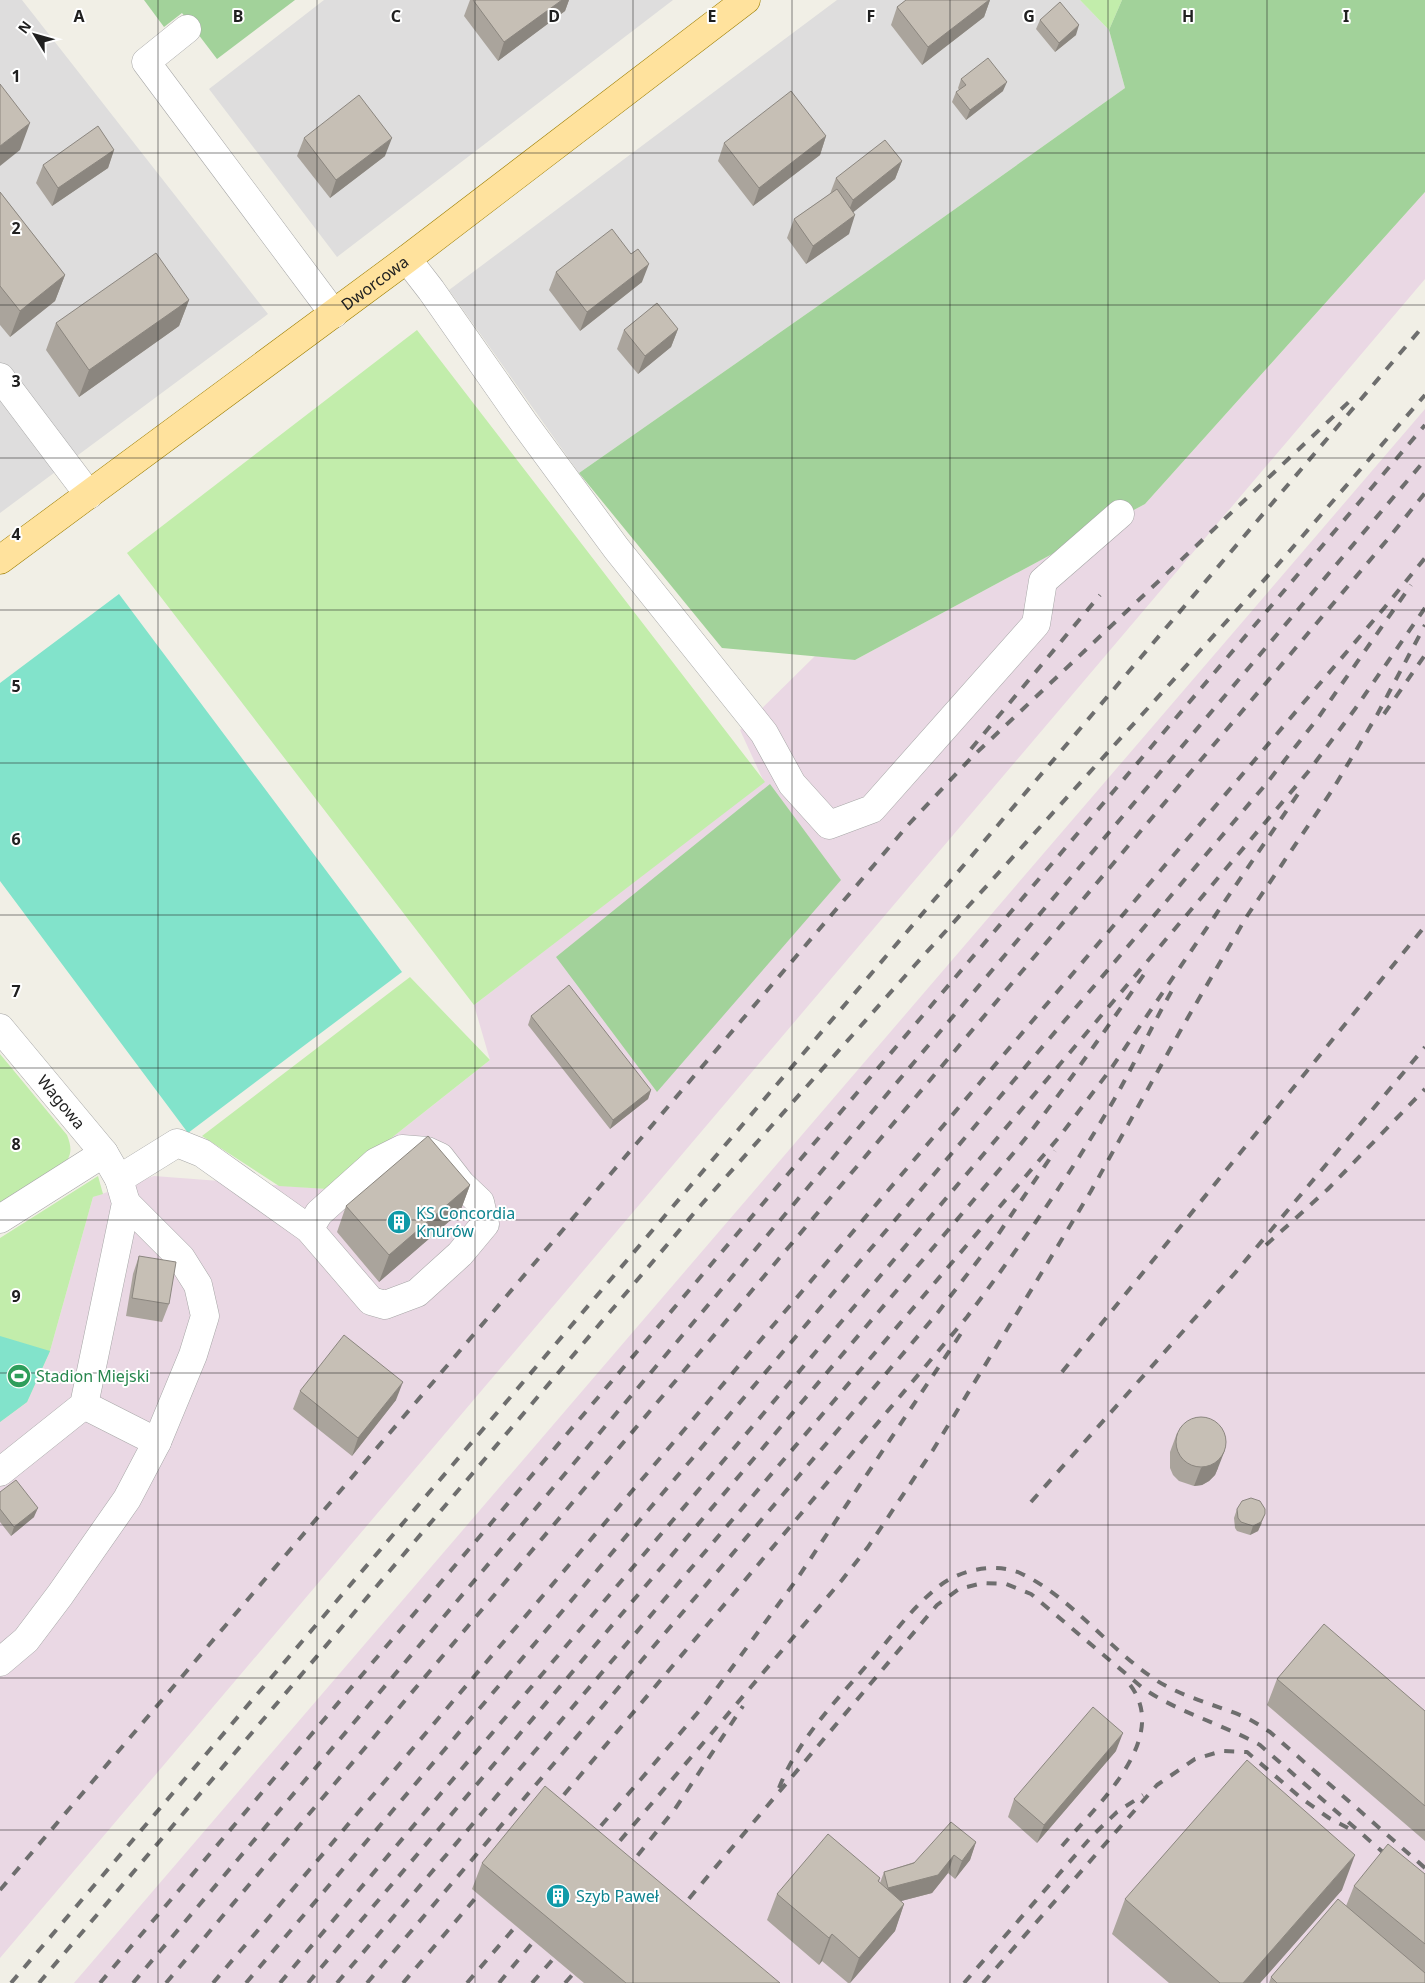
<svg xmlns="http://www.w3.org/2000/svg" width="1425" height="1983" font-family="'Noto Sans',sans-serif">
  <rect width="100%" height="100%" fill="#f1efe6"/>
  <!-- residential -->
  <path fill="#dedddd" d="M0,0H22L268,314L0,513Z
    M324,0H673L337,257L209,89Z
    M837,0H1080L1109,30L1125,88L865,273L579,473L449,290Z"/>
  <!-- industrial -->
  <path fill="#ead8e4" d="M1425,192V279L0,1958V1422L27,1402L50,1351L93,1197L154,1176L327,1189L490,1060L474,1005L764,782L740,730L815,656L855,660L1145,504Z
    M1425,409V1983H74L1335,514Z"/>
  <!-- grass -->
  <path fill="#c2edab" d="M1080,0H1122L1109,30Z
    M417,330L765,782L474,1005L127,553Z
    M410,977L490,1060L327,1189L279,1186L202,1136Z
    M0,1054L67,1135C72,1148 72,1154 64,1165L0,1207Z
    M98,1176L103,1194L93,1197L50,1351L27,1402L0,1422V1238Z"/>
  <!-- forest -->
  <path fill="#a2d29a" d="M144,0H295L217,59L182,13L164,27Z
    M1122,0H1425V192L1145,504L855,660L722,648L579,473L865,273L1125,88L1109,30Z
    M770,784L841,880L657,1092L556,957Z"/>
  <!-- pitch -->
  <path fill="#82e3cb" d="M119,594L402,972L188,1133L0,881V683Z
    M0,1336L50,1351L27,1402L0,1422Z"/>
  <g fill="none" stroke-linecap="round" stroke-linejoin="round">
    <!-- minor casing -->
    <g stroke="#a7a7a7" stroke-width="29">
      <g id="minor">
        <path d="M187,29L146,62L334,314"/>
        <path d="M407,259L431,290L524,423L616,548L764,733L792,784L829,825L872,809L1036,624L1043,581L1120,514"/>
        <path d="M0,377L89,495"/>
        <path id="s1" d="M0,1028L104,1153L119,1179L126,1203L84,1405L0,1472"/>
        <path d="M119,1179L177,1143L202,1153L309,1229L371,1301L385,1305L417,1293L460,1254L485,1224L480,1202L461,1184L440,1157L427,1151L402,1149L376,1162L319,1213L309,1229"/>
        <path d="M0,1219L104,1153"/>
        <path d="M84,1405L157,1442"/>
        <path d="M0,1662L26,1640L60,1595L127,1499L157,1442L193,1355L205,1316L198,1285L181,1258L126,1203"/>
      </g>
    </g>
    <!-- major casing -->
    <g stroke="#9c7e00" stroke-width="29">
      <g id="major">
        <path id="s2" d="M0,560L407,259L746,0"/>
      </g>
    </g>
    <!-- minor -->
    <use href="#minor" stroke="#fff" stroke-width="28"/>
    <!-- major -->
    <use href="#major" stroke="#ffe29d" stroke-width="28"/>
    <!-- rail -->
    <path stroke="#6e6e6e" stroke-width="4" stroke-dasharray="10 10" stroke-linecap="butt" d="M1384,714L1425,655
      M971,749L1100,595
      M1266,1245L1328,1189L1425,1089
      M1062,1372L1425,926
      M1031,1502L1235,1273L1425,1047
      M779,1788C799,1737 839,1698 874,1657C894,1633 913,1607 938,1587C959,1570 994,1562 1020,1573C1068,1595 1107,1646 1150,1676C1179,1697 1215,1704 1247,1718C1255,1722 1262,1727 1270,1732L1425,1868
      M551,1810L967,1317C1020,1246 1071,1174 1115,1098C1136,1061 1153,1023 1174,987
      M588,1841L706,1703L797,1579L962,1332
      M1062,1846C1097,1805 1176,1735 1126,1680
      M607,1856L842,1580L868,1547L933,1450L1033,1287L1091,1191L1183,1026L1247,916L1333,789L1377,715L1425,625
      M625,1871L675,1809L743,1706
      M0,1890L909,824L972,757L1352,399
      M676,1914L937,1605L959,1589L983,1583L1006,1584L1031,1594L1144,1689C1180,1713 1222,1724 1260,1745L1393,1861
      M11,1983L1425,324
      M39,1983L701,1205L915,965L1274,569L1425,395
      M100,1983L1425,425
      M133,1983L1425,460
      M166,1983L1387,540L1425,493
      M213,1983L1385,607L1425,558
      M246,1983L1266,784L1318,718L1411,585
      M280,1983L1308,772L1355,709L1425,608
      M308,1983L1017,1149C1063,1091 1105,1031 1147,970
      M337,1983L1060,1136L1110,1070L1302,788
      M367,1983L935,1316L997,1236L1055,1151
      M403,1983L479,1894
      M467,1983L516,1926
      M499,1983L534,1941
      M532,1983L554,1958
      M565,1983L573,1974
      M964,1983L1093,1835L1117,1812L1143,1795
      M983,1983L1157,1785L1195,1759L1222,1751L1247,1752L1301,1798L1329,1818L1348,1828"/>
  </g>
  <!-- wall -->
  <path fill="#aaa49c" d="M470,0H569L565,11L498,61L464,16Z
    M906,0H990L984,17L922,65L891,25L897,7Z
    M1040,20L1076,35L1055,52L1036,29Z
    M961,79L1003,91L966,120L952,102L956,92L959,90L958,88Z
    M826,136L820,155L753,206L718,161L724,143Z
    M304,138L385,156L330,198L297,156Z
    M114,150L108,168L52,206L36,183L43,165Z
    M902,161L895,179L853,212L849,234L806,264L787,238L794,219L830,194L836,178Z
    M0,192L65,275L55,301L10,337L0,325Z
    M631,254L642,282L580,331L549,290L556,272Z
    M189,300L179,326L79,397L46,350L56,323Z
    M678,329L671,347L638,374L617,349L624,330Z
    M531,1016L651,1090L648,1099L610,1129L528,1025Z
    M470,1185L460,1212L379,1282L337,1232L346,1206Z
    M139,1256L169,1304L162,1322L126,1316L133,1274Z
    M300,1391L396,1400L352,1456L293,1409Z
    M1177,1433L1218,1468L1215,1475L1209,1481L1202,1485L1194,1486L1179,1481L1173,1475L1170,1468V1452Z
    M0,1492L34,1517L11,1536L0,1522Z
    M1237,1509L1262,1523L1258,1531L1250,1535L1237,1531L1235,1528L1234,1518Z
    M1277,1679L1425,1711V1841L1267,1705Z
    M1116,1751L1037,1843L1008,1817L1014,1799Z
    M976,1842L970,1860L955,1879L948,1873L932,1893L901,1901L904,1904L895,1931L850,1983H848L822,1961L819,1965L767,1920L777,1894L880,1878L879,1882L880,1883L884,1872Z
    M482,1863L780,1983H584L472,1889Z
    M1425,1874V1983H1269L1271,1977L1346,1906L1354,1886Z
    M1342,1890L1260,1983H1169L1112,1934L1125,1899Z"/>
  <!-- shaded-wall -->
  <path fill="#8b867f" d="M562,0H569L565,11L498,61L504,42Z
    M989,0H990L984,17L922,65L928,47Z
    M1079,25L1076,35L1055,52L1059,43Z
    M1007,82L1003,91L966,120L970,110Z
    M30,123L20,150L0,166V146Z
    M826,136L820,155L753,206L759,188Z
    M392,138L385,156L330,198L336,180Z
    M114,150L108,168L52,206L58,188Z
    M902,161L895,179L846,218L853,200Z
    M855,215L849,234L806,264L813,246Z
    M649,264L642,282L580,331L587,312Z
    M65,275L55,301L10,337L20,311Z
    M189,300L179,326L79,397L89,370Z
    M678,329L671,347L638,374L645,356Z
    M651,1090L648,1099L610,1129L613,1120Z
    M470,1185L460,1212L379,1282L389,1255Z
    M403,1382L396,1400L352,1456L358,1438Z
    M1225,1450L1218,1468L1215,1475L1209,1481L1202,1485L1194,1486L1201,1468Z
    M38,1508L34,1517L11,1536L14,1527Z
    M1265,1514L1258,1531L1250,1535L1253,1526Z
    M1123,1733L1116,1751L1037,1843L1044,1825Z
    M976,1842L970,1860L955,1879L962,1861Z
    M954,1855L948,1873L932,1893L882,1906L888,1888Z
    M1355,1855L1342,1890L1260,1983H1243Z
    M904,1904L895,1931L850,1983L859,1958Z
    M832,1934L822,1961L819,1965L829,1938Z"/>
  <!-- building -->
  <path fill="#c6bfb5" stroke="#8b867f" d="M473,0H562L504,42Z
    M906,0H989L928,47L897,7Z
    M1060,2L1079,25L1059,43L1040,20Z
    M988,58L1007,82L970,110L956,92L966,85L961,79Z
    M0,84L30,123L0,146Z
    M791,91L826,136L759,188L724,143Z
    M359,95L392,138L336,180L304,138Z
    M98,126L114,150L58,188L43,165Z
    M885,140L902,161L853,200L836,178Z
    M837,189L855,215L813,246L794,219Z
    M0,192L65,275L20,311L0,286Z
    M612,229L631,254L638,249L649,264L587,312L556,272Z
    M156,253L189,300L89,370L56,323Z
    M657,303L678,329L645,356L624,330Z
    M569,985L651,1090L613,1120L531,1016Z
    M428,1136L470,1185L389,1255L346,1206Z
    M139,1256L176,1262L169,1304L132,1298Z
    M344,1335L403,1382L358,1438L300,1391Z
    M1176 1442a25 25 0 1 1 50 0a25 25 0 1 1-50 0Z
    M16,1480L38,1508L14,1527L0,1509V1492Z
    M1251,1498L1260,1501L1265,1509V1514L1261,1522L1253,1526L1241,1522L1238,1518L1237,1509L1242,1501Z
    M1324,1624L1425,1711V1806L1277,1679Z
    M1093,1707L1123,1733L1044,1825L1014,1799Z
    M1247,1760L1355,1855L1243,1983H1220L1125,1899Z
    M545,1786L780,1983H626L482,1863Z
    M951,1822L976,1842L962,1861L954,1855L938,1875L888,1888L884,1872L914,1863Z
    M828,1834L880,1878L878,1881L904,1904L859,1958L832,1934L829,1938L777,1894Z
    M1388,1844L1425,1874V1944L1354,1886Z
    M1338,1899L1425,1973V1983H1277L1271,1977Z"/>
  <!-- grid -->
  <path fill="none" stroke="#202020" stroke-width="1" stroke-opacity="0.55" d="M158,0V1983M317,0V1983M475,0V1983M633,0V1983M792,0V1983M950,0V1983M1108,0V1983M1267,0V1983M0,153H1425M0,305H1425M0,458H1425M0,610H1425M0,763H1425M0,915H1425M0,1068H1425M0,1220H1425M0,1373H1425M0,1525H1425M0,1678H1425M0,1830H1425"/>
  <!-- icons -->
  <defs>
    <g id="building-disc" transform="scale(1.25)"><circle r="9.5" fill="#0f9aa8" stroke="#fff"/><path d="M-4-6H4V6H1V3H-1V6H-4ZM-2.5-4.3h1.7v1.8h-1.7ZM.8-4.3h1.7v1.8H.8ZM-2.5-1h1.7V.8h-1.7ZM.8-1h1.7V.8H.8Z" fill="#fff"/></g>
    <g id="stadium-disc" transform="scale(1.25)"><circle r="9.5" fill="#2e9e5b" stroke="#fff"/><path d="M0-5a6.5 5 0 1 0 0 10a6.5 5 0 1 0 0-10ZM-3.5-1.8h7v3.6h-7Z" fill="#fff"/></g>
  </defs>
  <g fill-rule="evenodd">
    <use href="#building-disc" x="399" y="1222"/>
    <use href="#stadium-disc" x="19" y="1376"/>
    <use href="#building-disc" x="558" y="1896"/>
  </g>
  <g text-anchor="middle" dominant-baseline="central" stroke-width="4" stroke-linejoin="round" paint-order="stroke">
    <!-- street labels -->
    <g font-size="16" fill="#202020" stroke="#fff">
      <text stroke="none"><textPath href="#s2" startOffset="466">Dworcowa</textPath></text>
      <text stroke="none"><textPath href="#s1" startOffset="96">Wagowa</textPath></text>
    </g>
    <!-- culture labels -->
    <g font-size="16" fill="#0d838f" stroke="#fff" text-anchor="start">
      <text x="416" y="1213">KS Concordia<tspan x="416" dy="18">Knurów</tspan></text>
      <text x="576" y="1896">Szyb Paweł</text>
    </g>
    <!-- leisure labels -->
    <g font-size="16" fill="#27864d" stroke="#fff" text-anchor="start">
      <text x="36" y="1376">Stadion Miejski</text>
    </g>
  </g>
  <g font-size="16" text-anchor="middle" font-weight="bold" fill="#202020" stroke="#fff" stroke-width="4" stroke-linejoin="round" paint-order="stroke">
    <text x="79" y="22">A</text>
    <text x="238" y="22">B</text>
    <text x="396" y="22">C</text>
    <text x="554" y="22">D</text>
    <text x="712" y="22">E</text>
    <text x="871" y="22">F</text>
    <text x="1029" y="22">G</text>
    <text x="1188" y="22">H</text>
    <text x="1346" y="22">I</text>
    <text x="16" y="82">1</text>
    <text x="16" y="234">2</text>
    <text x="16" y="387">3</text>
    <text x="16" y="540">4</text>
    <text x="16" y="692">5</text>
    <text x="16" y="845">6</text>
    <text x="16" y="997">7</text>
    <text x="16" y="1150">8</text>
    <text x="16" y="1302">9</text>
  </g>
  <!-- north arrow -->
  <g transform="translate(35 35) rotate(307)" stroke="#ffffff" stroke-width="4" paint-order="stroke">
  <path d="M0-4L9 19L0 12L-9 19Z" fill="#202020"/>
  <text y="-8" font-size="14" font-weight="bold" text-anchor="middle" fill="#202020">N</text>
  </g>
</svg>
